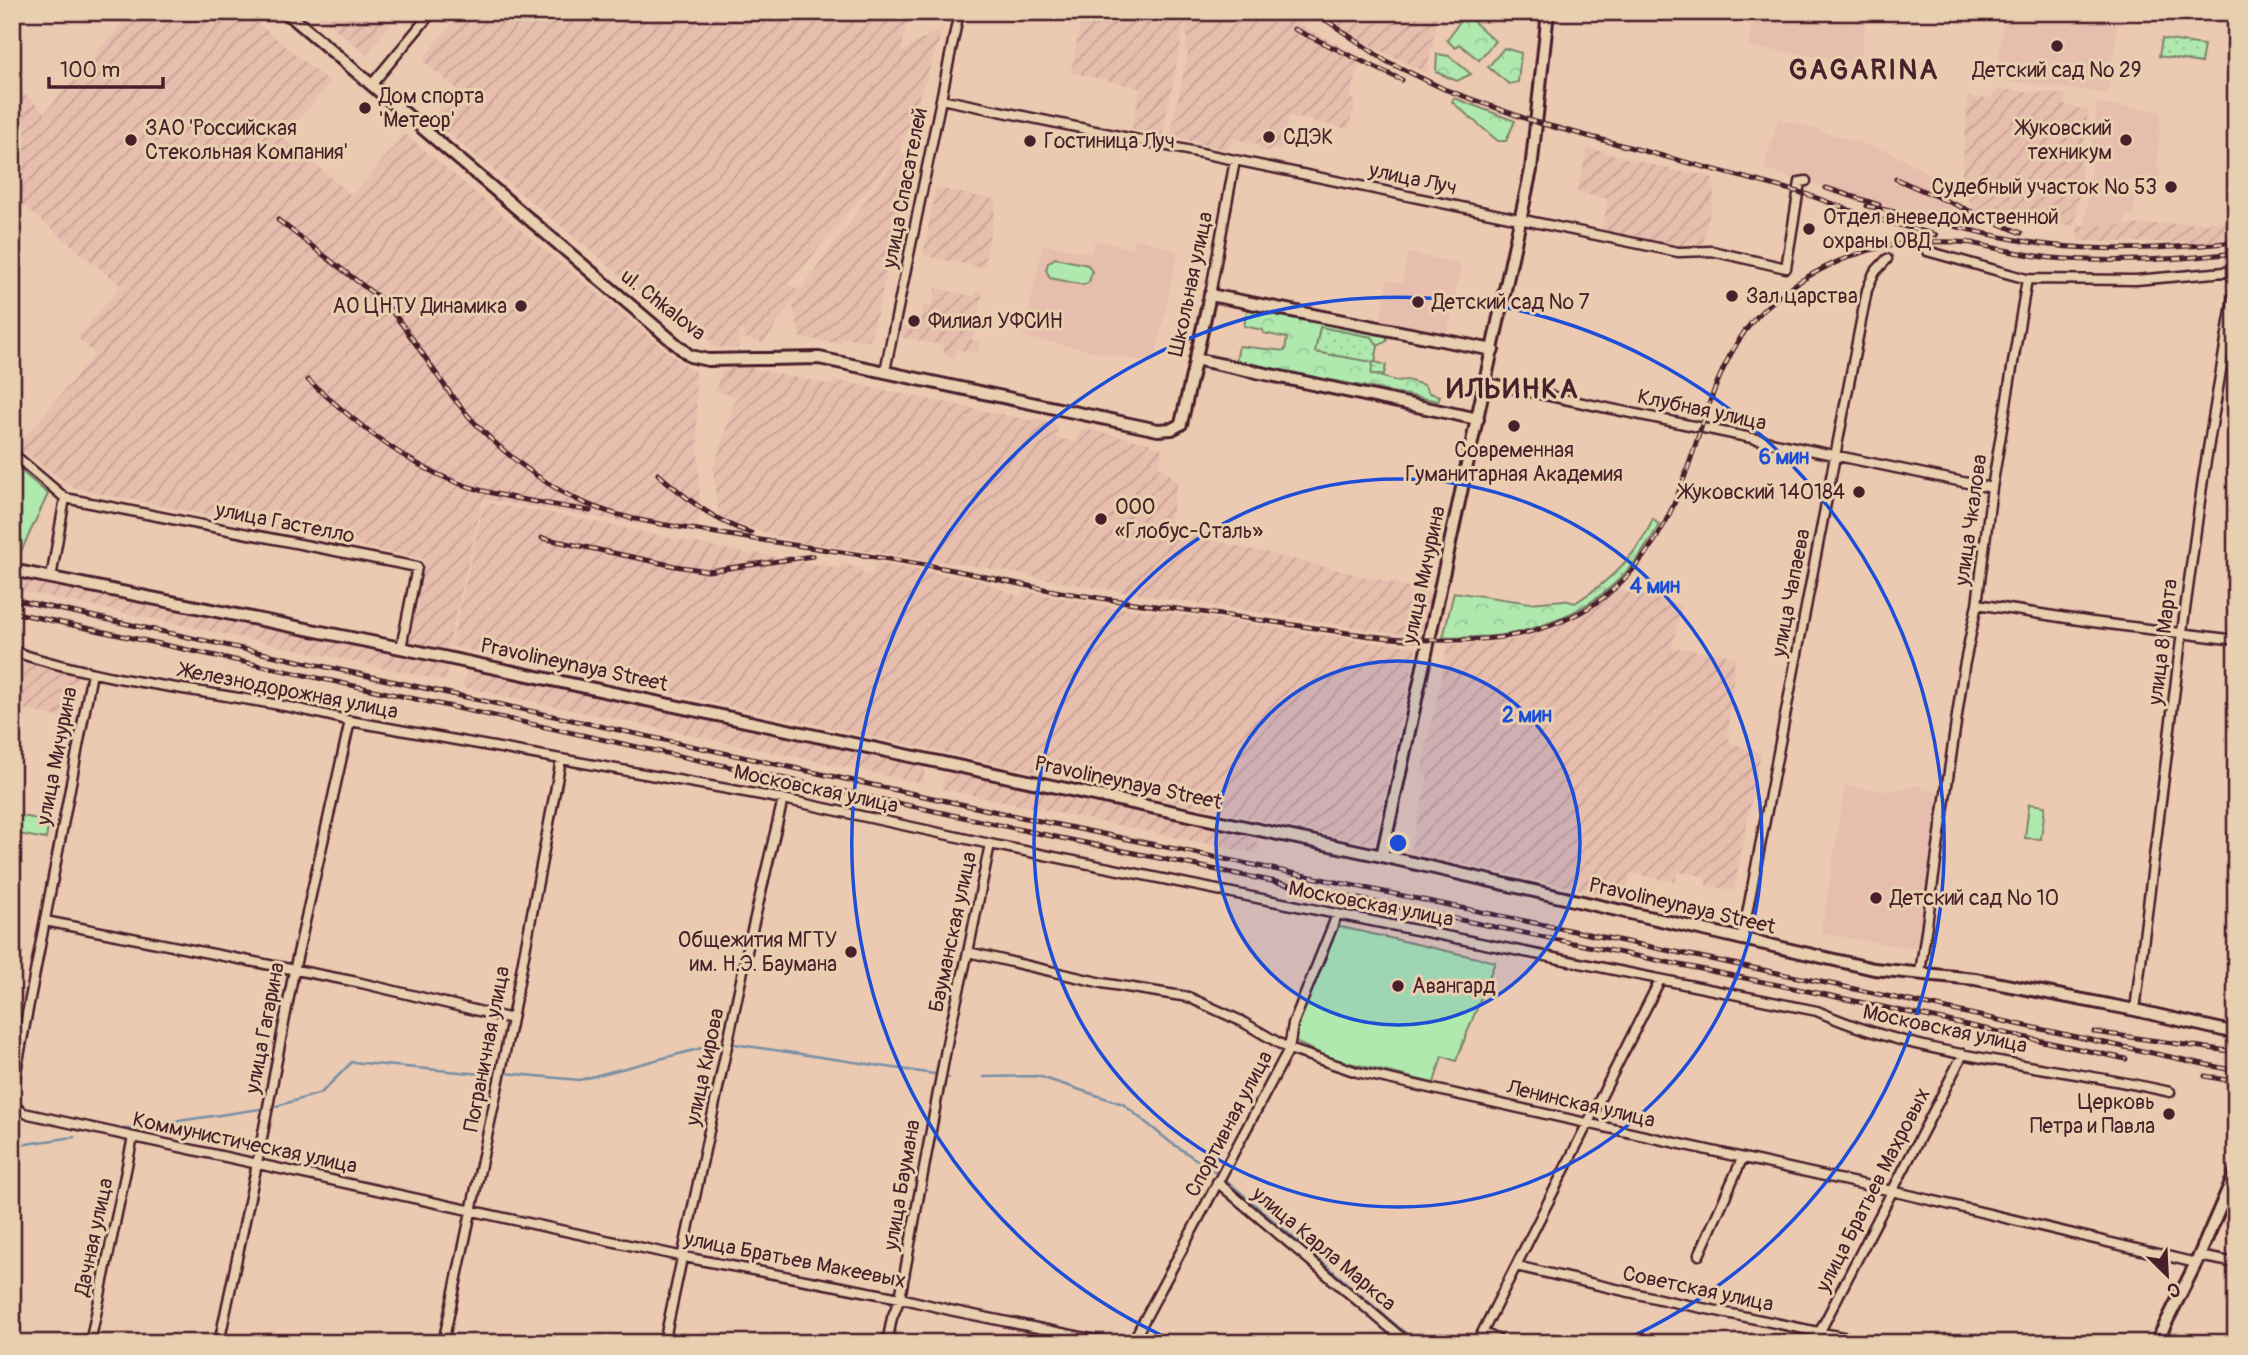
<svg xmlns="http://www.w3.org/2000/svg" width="2248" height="1355" font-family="Pangolin,sans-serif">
  <defs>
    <pattern id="industrial-furrows" width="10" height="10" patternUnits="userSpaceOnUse" patternTransform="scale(1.75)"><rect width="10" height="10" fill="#e7bdad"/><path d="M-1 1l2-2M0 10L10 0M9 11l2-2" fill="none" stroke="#c8a295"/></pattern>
    <pattern id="forest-crowns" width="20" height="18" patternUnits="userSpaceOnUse" patternTransform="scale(1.75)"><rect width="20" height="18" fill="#b0e9ae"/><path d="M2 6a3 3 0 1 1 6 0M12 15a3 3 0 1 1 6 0" fill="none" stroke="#99c796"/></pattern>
    <pattern id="park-dots" width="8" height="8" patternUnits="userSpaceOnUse" patternTransform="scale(1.75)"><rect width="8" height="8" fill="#b0e9ae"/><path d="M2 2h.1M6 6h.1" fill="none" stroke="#99c796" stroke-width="1.8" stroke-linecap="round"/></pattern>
  </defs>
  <rect width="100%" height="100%" fill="#ecc9b1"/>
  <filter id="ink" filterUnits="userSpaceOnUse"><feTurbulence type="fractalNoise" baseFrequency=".0143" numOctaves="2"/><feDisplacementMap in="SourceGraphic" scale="14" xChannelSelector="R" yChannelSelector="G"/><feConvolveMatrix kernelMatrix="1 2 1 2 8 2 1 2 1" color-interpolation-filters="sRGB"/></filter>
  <g filter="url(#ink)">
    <!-- built -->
    <path fill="#e7bdad" d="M1754,12H1867L1860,62L1749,47Z
      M2004,12H2119L2108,93L1997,80Z
      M2097,104L2161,111L2157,168L2160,169L2159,185L2157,180L2137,179L2136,181H2128V190L2136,191L2134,215H2126L2124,230L2085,225Z
      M1778,118L1889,152L1952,186L1949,221L1939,222L1764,169Z
      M1134,238L1178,251L1154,363L1024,337L1043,244L1092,254L1095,240L1132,249Z
      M1408,253L1461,264L1447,334L1380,320L1388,280L1402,283Z
      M1921,785L1923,790L1941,792L1918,949L1821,933L1845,786L1887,791Z"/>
    <!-- industrial -->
    <path fill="url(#industrial-furrows)" d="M133,12H244L330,83L283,138L352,196L405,134L678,360L695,372L700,505L697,533L483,499L448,649L415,645L409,640L425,559L74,488L17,447L95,354L78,338L121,286L12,196V102L21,91L45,113Z
      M315,12H401L366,54Z
      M462,12H519L526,18L530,12H909L901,52L944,27L900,150L789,284L800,291L901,152L914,162L870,341L842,337L841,343L800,338L793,307L799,292L763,344L757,340L756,342L748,338L743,339L744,331H740L738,348L712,347L711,341L700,332L696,337L688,331L432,120L457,89L422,60Z
      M1043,12H1187L1162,136L1132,129L1140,88L1071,72L1081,20Z
      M1189,12H1261L1287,18L1361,57L1350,98L1356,101L1348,129L1289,116L1283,148L1279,151L1270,148L1269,151L1260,149L1257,144L1233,138L1230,148L1225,150L1173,136L1171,130L1188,53L1185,52L1188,37L1184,36Z
      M1319,12H1438L1427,73L1360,40Z
      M1999,89L2065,95L2064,105L2088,110L2075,226L1999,219L1981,213L1971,206L1962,174L1968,97L1989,99Z
      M1588,148L1685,173L1702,174L1713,178L1714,194L1703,244L1696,249L1602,230L1608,199L1577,192Z
      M936,188L997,200L983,268L923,255Z
      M2236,222V240L2218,243L2078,241L2077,226Z
      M936,288L975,297L977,290L983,291L972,340L979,342L977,353L957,349L954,358L943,355L945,346L902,337L904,326L918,329L924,305L932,306Z
      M749,365L753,369L833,385L835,380L1033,421L1035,418L1058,425L1056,438L1077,442L1081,429H1085L1149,443L1150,446L1162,449L1158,465L1178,482L1170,521L1181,533L1431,592L1422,630H1419L1418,637L1079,585L982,567L798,542L727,521L719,517L713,470L736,397L715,391L723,369L728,366Z
      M486,503L546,512L753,555L756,553L776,557L778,563L791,560L839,569L842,564L862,568V574L872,576L876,563L982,581L1021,598L1024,591L1105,606L1218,619L1377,643L1413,646L1416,649L1374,845L451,646L482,511Z
      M12,576L449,664L446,681L12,589Z
      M1617,589L1682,605L1672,647L1735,656L1728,736L1731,743L1761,753L1734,890L1706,886V876L1678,872L1675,882L1630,873L1625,899L1410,853L1428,776L1421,774L1448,645L1503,642L1533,635L1577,616Z
      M24,660L78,672L68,719L13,707Z
      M468,667L926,765L922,783L462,687Z
      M949,771L1257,838L1259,848L1257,854L942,789L945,774Z"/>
    <!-- green -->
    <path fill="#b0e9ae" stroke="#7d846c" stroke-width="2" d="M1055,258L1088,265L1092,272L1089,282L1084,285L1050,278L1046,270L1048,263Z
      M12,463L48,494L16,562L12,561Z
      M2029,804L2045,806L2041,839L2025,838Z
      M16,815L49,821L46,839L13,833Z
      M1337,926L1495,962L1456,1061L1442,1056L1434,1083L1333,1059L1295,1042L1301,1011Z"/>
    <!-- forest -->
    <path fill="url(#forest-crowns)" stroke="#7d846c" stroke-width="2" d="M1465,14L1495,41L1479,60L1459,44L1455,48L1447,40Z
      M1504,48L1521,53L1518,82L1509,84L1488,67Z
      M1437,54L1449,56L1471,74L1457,81L1436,72Z
      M1454,98L1515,121L1506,141H1498L1452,102Z
      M1247,310L1308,321L1310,315L1387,330V341L1378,346L1372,337L1316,352L1373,362L1372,374L1396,381L1407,380L1424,385L1429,393L1440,396L1438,401L1236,361L1239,346L1285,351L1287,338L1263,333V330L1244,326Z
      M1653,519L1659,525C1649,542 1639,559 1625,573C1593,609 1539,632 1492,636C1476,638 1459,637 1443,638L1454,592L1530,603L1564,600L1575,603C1607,583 1638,555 1653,519Z"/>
    <!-- park -->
    <path fill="url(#park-dots)" stroke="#7d846c" stroke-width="2" d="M2162,39L2204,45L2201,63L2159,56Z
      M1320,327L1372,337L1378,346L1375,362L1386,365L1384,374H1371L1373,362L1315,352Z"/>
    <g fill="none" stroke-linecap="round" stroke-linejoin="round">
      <!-- stream -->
      <path stroke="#778fa5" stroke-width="2.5" d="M734,1044L934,1074
        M505,1073L579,1080L725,1042
        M947,1077L949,1078
        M984,1077L1038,1076L1123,1104L1170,1142L1215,1172
        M273,1107L321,1093L352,1062L492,1075
        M118,1130L260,1109
        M12,1146L74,1137
        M1226,1180L1417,1343"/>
      <!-- street casing -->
      <g stroke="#4a1f2b" stroke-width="13">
        <path id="street" d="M372,84L432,12
          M941,99L1678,252L1712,251L1786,268L1800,182L1806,181
          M1927,251L2027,279
          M1210,295L1235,160
          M885,371L959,12
          M1487,383L1992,488
          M12,453L65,498
          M51,578L65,498L417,567L401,648
          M1977,604L2092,622L2236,640
          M12,651C122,688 239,691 350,721L783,799L990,844L1817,1011C1927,1060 2053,1065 2170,1092
          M45,921L357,982L512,1019
          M1742,940L1867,290L1874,273L1887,259
          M968,952L1102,983L1188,997L1241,1021L1289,1049L1357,1072L1892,1191L2196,1263
          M1920,973L1964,667L1977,604L1992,488L2027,279L2136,280L2236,271
          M2135,1010L2182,632L2203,479L2236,280
          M12,1093L92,673
          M12,1105L24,1113L684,1257L900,1298L954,1311L1111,1343
          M1217,1182L1408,1343
          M1699,1255L1742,1159
          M2199,1256L2236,1263
          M1516,1266L1668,1301L1872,1343
          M1483,1332L1503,1343
          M90,1343L133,1137
          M219,1343L257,1164L294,971L350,721
          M443,1343L511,1024L561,760
          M664,1343L748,947L783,799
          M887,1343L892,1318L900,1298L949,1033L968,952L990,844
          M1132,1343L1289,1049L1293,1024L1337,915
          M1477,1343L1660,980
          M1814,1343L1963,1054"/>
      </g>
      <!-- secondary casing -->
      <g stroke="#4a1f2b" stroke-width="16">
        <path id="secondary" d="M286,12L690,356L708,360L819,358L1158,430L1172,429L1181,424L1210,295L1493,350
          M1195,359L1478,419
          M12,570L401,648L1382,856L1874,969L1975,979L2135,1010L2236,1033
          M1382,856L1531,170L1548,12
          M2156,1343L2196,1263L2236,1171"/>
      </g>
      <!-- street -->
      <use href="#street" stroke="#e7cfaf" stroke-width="8"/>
      <!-- secondary -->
      <use href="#secondary" stroke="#e7cfaf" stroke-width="10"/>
      <!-- rail casing -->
      <g stroke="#4a1f2b" stroke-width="5">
        <path id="rail" d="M1314,12L1386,61L1444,89L1535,122L1806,194L1863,215L1936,235
          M1294,29L1402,80
          M1896,179L2021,233
          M1826,188L1879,205
          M1867,206C1928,218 1987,237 2049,245C2112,252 2174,248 2236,242
          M278,220L383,301C411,332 430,368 456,401C484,437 524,470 564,493C608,518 660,524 710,532C782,544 854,553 926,565C973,573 1019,585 1066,593C1135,604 1204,612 1273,622C1326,629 1380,640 1434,640C1488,641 1532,638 1581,612C1622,590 1655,548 1673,506C1699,448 1708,383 1745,331C1766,302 1795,282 1826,267C1878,242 1918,239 1974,243
          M1967,242C1995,248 2023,255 2052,258C2113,263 2175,260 2236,253
          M308,380C353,420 400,461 458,483C500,498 546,503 590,511
          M658,474C686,498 715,522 751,533
          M542,538L675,566L708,571L813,556
          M12,599L1030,819L1831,984L2236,1071
          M12,612L1027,831L1827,995L2126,1059
          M2094,1032L2236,1052
          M2205,1076L2236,1082"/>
      </g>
      <!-- rail -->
      <use href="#rail" stroke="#e7cfaf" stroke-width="2.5" stroke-dasharray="8" stroke-linecap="butt"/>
    </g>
  </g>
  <!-- distance rings -->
  <circle cx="1398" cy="843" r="182" fill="#1d4ed8" fill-opacity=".12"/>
  <g fill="none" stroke="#1d4ed8" stroke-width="3.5">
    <circle cx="1398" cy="843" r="182"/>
    <circle cx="1398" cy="843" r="364"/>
    <path d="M1176 1342A546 546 0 1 1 1620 1342"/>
  </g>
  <!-- markers -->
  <g fill="#4a1f2b" stroke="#e7cfaf" stroke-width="2.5">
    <circle cx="2057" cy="46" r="7"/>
    <circle cx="365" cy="108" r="7"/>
    <circle cx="1269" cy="137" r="7"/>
    <circle cx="131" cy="140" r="7"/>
    <circle cx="2126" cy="140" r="7"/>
    <circle cx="1030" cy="141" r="7"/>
    <circle cx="2171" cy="187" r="7"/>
    <circle cx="1809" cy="229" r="7"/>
    <circle cx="1732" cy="296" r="7"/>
    <circle cx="1418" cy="302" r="7"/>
    <circle cx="521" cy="306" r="7"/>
    <circle cx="914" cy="321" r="7"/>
    <circle cx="1514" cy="426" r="7"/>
    <circle cx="1859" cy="492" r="7"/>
    <circle cx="1101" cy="519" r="7"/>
    <circle cx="1876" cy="898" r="7"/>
    <circle cx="851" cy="952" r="7"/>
    <circle cx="1398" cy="986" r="7"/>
    <circle cx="2169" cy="1114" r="7"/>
  </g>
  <g text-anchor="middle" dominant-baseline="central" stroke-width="6" stroke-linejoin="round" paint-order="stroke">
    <!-- poi labels -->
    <g font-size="21" fill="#4a1f2b" stroke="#e7cfaf" text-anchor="start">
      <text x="2057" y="70" text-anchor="middle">Детский сад № 29</text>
      <text x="379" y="96">Дом спорта<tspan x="379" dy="24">'Метеор'</tspan></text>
      <text x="145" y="128">ЗАО 'Российская<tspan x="145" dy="24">Стекольная Компания'</tspan></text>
      <text x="2112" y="128" text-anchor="end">Жуковский<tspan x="2112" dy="24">техникум</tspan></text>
      <text x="1283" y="137">СДЭК</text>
      <text x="1044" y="141">Гостиница Луч</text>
      <text x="2157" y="187" text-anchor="end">Судебный участок № 53</text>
      <text x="1823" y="217">Отдел вневедомственной<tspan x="1823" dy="24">охраны ОВД</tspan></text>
      <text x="1746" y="296">Зал царства</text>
      <text x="1432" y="302">Детский сад № 7</text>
      <text x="507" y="306" text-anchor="end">АО ЦНТУ Динамика</text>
      <text x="928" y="321">Филиал УФСИН</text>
      <text x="1514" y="450" text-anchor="middle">Современная<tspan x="1514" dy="24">Гуманитарная Академия</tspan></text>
      <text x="1845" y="492" text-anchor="end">Жуковский 140184</text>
      <text x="1115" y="507">ООО<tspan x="1115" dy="24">«Глобус-Сталь»</tspan></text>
      <text x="1890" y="898">Детский сад № 10</text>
      <text x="837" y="940" text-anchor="end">Общежития МГТУ<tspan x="837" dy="24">им. Н.Э. Баумана</tspan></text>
      <text x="1412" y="986">Авангард</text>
      <text x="2155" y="1102" text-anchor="end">Церковь<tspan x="2155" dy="24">Петра и Павла</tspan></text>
    </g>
    <!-- street labels -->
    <g font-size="21" fill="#4a1f2b" stroke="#e7cfaf">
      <text transform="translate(1413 179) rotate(12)">улица Луч</text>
      <text transform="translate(905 188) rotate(-79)">улица Спасателей</text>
      <text transform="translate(1191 284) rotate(-78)">Школьная улица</text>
      <text transform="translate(663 305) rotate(38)">ul. Chkalova</text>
      <text transform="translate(1702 410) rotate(12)">Клубная улица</text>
      <text transform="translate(1971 520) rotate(-82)">улица Чкалова</text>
      <text transform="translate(285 523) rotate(11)">улица Гастелло</text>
      <text transform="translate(1424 575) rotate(-78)">улица Мичурина</text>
      <text transform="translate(1791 593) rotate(-79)">улица Чапаева</text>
      <text transform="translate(2163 642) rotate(-83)">улица 8 Марта</text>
      <text transform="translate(574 665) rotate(12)">Pravolineynaya Street</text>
      <text transform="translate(289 691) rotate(11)">Железнодорожная улица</text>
      <text transform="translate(57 756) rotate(-79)">улица Мичурина</text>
      <text transform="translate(1128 783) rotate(12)">Pravolineynaya Street</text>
      <text transform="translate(816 789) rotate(12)">Московская улица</text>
      <text transform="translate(1371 904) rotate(11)">Московская улица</text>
      <text transform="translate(1682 906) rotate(13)">Pravolineynaya Street</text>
      <text transform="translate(953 932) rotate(-78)">Бауманская улица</text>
      <text transform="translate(265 1028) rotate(-79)">улица Гагарина</text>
      <text transform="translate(1945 1029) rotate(12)">Московская улица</text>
      <text transform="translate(487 1049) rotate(-79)">Пограничная улица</text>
      <text transform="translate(705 1067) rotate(-78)">улица Кирова</text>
      <text transform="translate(1581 1104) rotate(13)">Ленинская улица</text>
      <text transform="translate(1229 1124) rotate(-62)">Спортивная улица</text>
      <text transform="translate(245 1143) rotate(12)">Коммунистическая улица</text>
      <text transform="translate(902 1185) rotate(-80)">улица Баумана</text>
      <text transform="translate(1873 1190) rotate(-63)">улица Братьев Махровых</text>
      <text transform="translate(94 1237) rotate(-78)">Дачная улица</text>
      <text transform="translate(1324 1249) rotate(40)">улица Карла Маркса</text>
      <text transform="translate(795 1260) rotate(11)">улица Братьев Макеевых</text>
      <text transform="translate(1698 1289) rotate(12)">Советская улица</text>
    </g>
    <!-- district labels -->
    <g font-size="28" font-weight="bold" letter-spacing="2" fill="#4a1f2b" stroke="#e7cfaf">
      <text x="1864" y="70">GAGARINA</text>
      <text x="1513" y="389">ИЛЬИНКА</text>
    </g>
  </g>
  <circle cx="1398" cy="843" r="10" fill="#1d4ed8" stroke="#e7cfaf" stroke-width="3.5"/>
  <g font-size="21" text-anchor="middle" font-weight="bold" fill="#1d4ed8" stroke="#e7cfaf" stroke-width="6" stroke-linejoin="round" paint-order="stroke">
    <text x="1784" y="464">6 мин</text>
    <text x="1655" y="593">4 мин</text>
    <text x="1527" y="722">2 мин</text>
  </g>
  <!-- margin -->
  <rect width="2248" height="1355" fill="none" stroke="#e7cfaf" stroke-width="42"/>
  <rect x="21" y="21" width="2206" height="1313" fill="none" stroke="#4a1f2b" stroke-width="2.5" filter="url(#ink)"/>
  <!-- north arrow -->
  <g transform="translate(2167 1275) rotate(156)" stroke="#e7cfaf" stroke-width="5" paint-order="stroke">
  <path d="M0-5L12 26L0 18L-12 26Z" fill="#4a1f2b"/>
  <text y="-10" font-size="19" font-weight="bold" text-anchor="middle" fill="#4a1f2b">С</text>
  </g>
  <!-- scale -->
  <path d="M49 77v10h114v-10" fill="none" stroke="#4a1f2b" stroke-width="3.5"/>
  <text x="60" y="77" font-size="21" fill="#4a1f2b" stroke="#e7cfaf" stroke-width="5" paint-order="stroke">100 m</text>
</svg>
